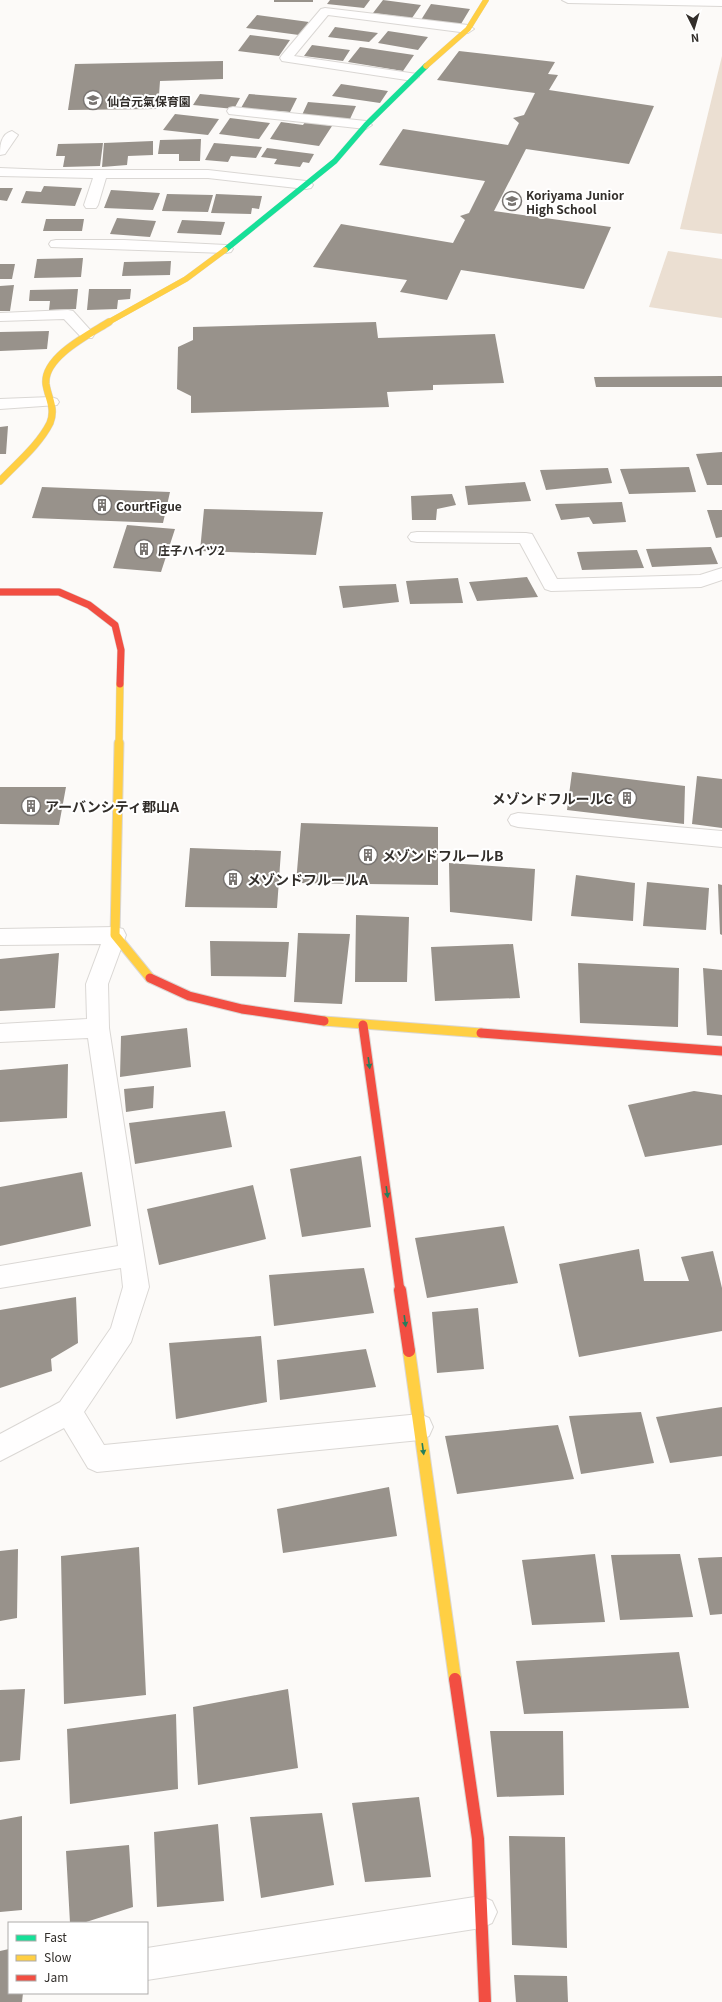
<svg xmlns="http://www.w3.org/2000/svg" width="722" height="2002" font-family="Georgia,'Noto Sans JP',serif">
  <rect width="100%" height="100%" fill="#fcfaf8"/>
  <!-- green -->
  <path fill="#ebdfd2" d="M722,56V234L680,229Z
    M668,251L722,259V318L649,307Z"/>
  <!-- building -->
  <path fill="#98928b" d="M274,0H313V2H274Z
    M330,0H370L364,8L327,4Z
    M383,0L421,5L412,18L373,13Z
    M431,4L470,9L461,24L421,20Z
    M257,15L309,22L299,35L246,28Z
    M335,27L378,33L369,42L328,37Z
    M388,31L428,37L418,50L378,43Z
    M250,35L290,40L279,56L238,51Z
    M312,45L350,50L343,61L304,56Z
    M360,47L414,55L403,71L348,62Z
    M459,51L555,62L548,74L558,75L549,90L654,106L629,164L526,149L494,211L611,227L584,289L461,270L447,300L400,292L407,280L313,267L341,224L453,243L465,220L460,216L469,213L485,181L379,165L403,129L508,145L519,123L513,118L524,115L535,93L437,80Z
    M223,61V79L160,81L158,109L68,110L75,64Z
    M341,84L388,91L380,103L332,96Z
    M200,94L240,98L234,109L193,105Z
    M249,94L297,98L290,112L241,108Z
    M308,102L356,106L350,119L302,115Z
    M175,114L219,119L208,135L163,130Z
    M230,118L270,123L259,139L219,134Z
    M281,122L303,125L305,122L332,126L319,146L270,139Z
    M201,139L200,161H179V154H158L160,140Z
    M153,141V155L128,156L127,165L102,167L104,143Z
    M103,143L100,166L63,167L65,156H56L58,144Z
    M214,143L262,147L256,158L231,156L228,162L205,160Z
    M267,148L314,154L309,163L303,162L300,167L274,164L277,159L261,157Z
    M44,186L82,188L75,206L21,203L26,191L41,192Z
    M0,188H13L7,201L0,200Z
    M111,190L160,193L153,210L104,208Z
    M167,194L213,195L208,212L162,211Z
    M216,194L262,196L259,209L252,208L251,214L211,213Z
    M117,218L156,221L150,237L110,234Z
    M46,219H84L82,231H43Z
    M182,220L225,222L221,235L177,233Z
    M83,258L81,277L34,278L37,259Z
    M171,261L170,275L122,276L124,262Z
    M0,264H15L12,279H0Z
    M14,285L10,311H0V286Z
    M78,289L76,309L49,310L50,301H29L30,290Z
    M89,289H131L130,299L118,300L117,309L87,310Z
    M376,322L378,338L495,334L504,383L433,385V390L387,392L389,407L191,413V396L177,389L178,347L193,340V327Z
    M49,331L47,349L0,351V332Z
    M722,376V387H596L594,377Z
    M8,426L6,454H0V427Z
    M722,452V485H707L696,454Z
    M689,467L696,492L629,494L620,469Z
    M608,468L612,483L546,490L540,470Z
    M525,482L531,501L468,505L465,486Z
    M42,487L170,492L163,523L32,518Z
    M452,494L456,505L437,509L436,520H412L411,496Z
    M622,502L626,522L593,524L589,517L561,520L555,504Z
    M204,509L323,512L316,555L200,551Z
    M707,510H722V537L716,538Z
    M127,525L175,529L161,572L113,568Z
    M711,547L718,564L652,567L646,549Z
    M637,550L644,568L582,570L577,552Z
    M527,577L538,597L477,601L469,582Z
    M458,578L463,603L410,604L406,581Z
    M396,584L399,602L343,608L339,586Z
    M572,772L685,786L684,824L567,810Z
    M697,776L722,779V828L692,824Z
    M0,787H66L59,825L0,824Z
    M301,823L438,827V885L296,883Z
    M190,848L281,851L277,908L185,907Z
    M449,863L535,869L532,921L450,912Z
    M576,875L635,883L633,921L571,916Z
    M647,882L709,888L706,930L643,926Z
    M718,884L722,885V935L720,934Z
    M356,915L409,917L407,982H355Z
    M298,933L350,934L342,1004L294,1002Z
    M210,941L289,942L286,977L211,976Z
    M513,944L520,998L435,1001L431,947Z
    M59,953L55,1008L0,1011V959Z
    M578,963L679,968L678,1027L580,1023Z
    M703,968L722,970V1036L707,1035Z
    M187,1028L191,1067L120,1077L121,1036Z
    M68,1064L67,1118L0,1122V1070Z
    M154,1086L153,1108L126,1112L124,1089Z
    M694,1091L722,1095V1145L645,1157L628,1105Z
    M225,1111L232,1147L135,1164L129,1123Z
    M361,1156L371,1227L302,1237L290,1169Z
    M82,1172L91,1226L0,1246V1187Z
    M253,1185L266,1239L159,1265L147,1209Z
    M504,1226L518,1283L427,1298L415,1238Z
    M639,1249L644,1281H689L681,1257L713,1251L722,1288V1331L579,1357L559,1264Z
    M364,1268L374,1313L274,1326L269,1275Z
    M76,1297L78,1343L51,1359L52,1371L0,1388V1310Z
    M478,1308L484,1369L437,1373L432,1312Z
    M261,1336L267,1402L176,1419L169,1343Z
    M366,1349L376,1387L280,1400L277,1360Z
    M722,1407V1456L670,1463L656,1417Z
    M641,1412L654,1463L581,1474L569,1416Z
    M558,1425L574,1479L457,1494L445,1436Z
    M389,1487L397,1536L283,1553L277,1509Z
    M139,1547L146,1695L64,1704L61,1556Z
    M18,1549L17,1618L0,1621V1551Z
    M595,1554L605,1622L532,1625L522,1560Z
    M680,1554L693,1617L620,1620L611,1555Z
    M722,1557V1614L710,1615L698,1558Z
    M679,1652L689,1708L524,1714L516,1661Z
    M25,1689L20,1760L0,1762V1690Z
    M288,1689L298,1768L198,1785L193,1707Z
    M176,1714L178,1789L70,1804L67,1729Z
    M490,1731H563L564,1795L497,1797Z
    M419,1797L431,1877L365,1882L352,1803Z
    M322,1813L334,1885L261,1898L250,1817Z
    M22,1816V1910L0,1912V1820Z
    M218,1824L224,1901L157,1907L154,1832Z
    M509,1836L565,1837L567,1948L512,1945Z
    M129,1845L133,1907L83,1923H70L66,1851Z
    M9,1949V1993H23L22,2002H0V1951Z
    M514,1975L567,1976L568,2002H516Z"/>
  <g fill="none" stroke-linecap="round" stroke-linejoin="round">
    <!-- lane casing -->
    <g stroke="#dad7d4" stroke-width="2">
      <path id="lane" d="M12,131L18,135L5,154L0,155C0,145 1,134 12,131Z"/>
    </g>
    <!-- street casing -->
    <g stroke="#dad7d4" stroke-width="2">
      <path id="street" d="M562,0H722V6L568,3Z
        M325,8L468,25L474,29L468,33L328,15L294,56L417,74L419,77L413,81L282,61L280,58L282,55L321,9Z
        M233,107L366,121L372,125L366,129L229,114L227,111L229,108Z
        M0,168L49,170H208L306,181L311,182L313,185L311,188L306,189L208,178H106L98,205L96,208H86L84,205L93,178L0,176Z
        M56,240H124L226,245L231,246L233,249L231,252L226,253L51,247L49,244L51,241Z
        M68,310L73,311L92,332L94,335L92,338H82L64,319L0,321V313Z
        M51,397L57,399L59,402L57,405L0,409V399Z
        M417,532L526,533L532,534L557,579L700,575L722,568V580L701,587L551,591L545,589L520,543L417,542L411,541L408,537L411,533Z
        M518,813L722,831V847L518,827L511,825L508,820L511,815Z
        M115,927L123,929L126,935L108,984L109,1028L149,1287L131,1342L84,1412L104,1445L420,1414L429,1418L433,1427L429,1436L420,1440L97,1472L88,1468L64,1428L0,1461V1434L60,1402L111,1328L123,1287L121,1268L0,1288V1266L118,1246L88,1038L0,1042V1024L87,1019L86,984L101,944L0,945V929Z
        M481,1896L492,1901L497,1912L492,1923L481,1928L147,1980V1948Z"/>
    </g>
    <!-- fast casing -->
    <g stroke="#dad7d4" stroke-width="6">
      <path id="fast" d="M225,250L335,161L366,125L426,66"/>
    </g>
    <!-- slow-far3 casing -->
    <g stroke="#dad7d4" stroke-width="6">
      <path id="slow-far3" d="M426,66L468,29L486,0
        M107,323L186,279L225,250"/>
    </g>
    <!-- slow-far2 casing -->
    <g stroke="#dad7d4" stroke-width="8">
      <path id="slow-far2" d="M0,481C17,463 39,445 50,423C56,408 48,398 46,384C43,357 90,334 109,322
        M119,744L120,684"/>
    </g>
    <!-- slow-far1 casing -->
    <g stroke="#dad7d4" stroke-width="11">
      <path id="slow-far1" d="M119,743L115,935L150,978
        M324,1021L481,1033"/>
    </g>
    <!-- slow casing -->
    <g stroke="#dad7d4" stroke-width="14">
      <path id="slow" d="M409,1351L455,1679"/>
    </g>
    <!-- jam-far2 casing -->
    <g stroke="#dad7d4" stroke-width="8">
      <path id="jam-far2" d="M0,592H59L89,605L115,625L121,650L120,684"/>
    </g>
    <!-- jam-far1 casing -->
    <g stroke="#dad7d4" stroke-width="11">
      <path id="jam-far1" d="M150,978L189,996L242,1009L324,1021
        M363,1025L400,1291
        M481,1033L722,1051"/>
    </g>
    <!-- jam casing -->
    <g stroke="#dad7d4" stroke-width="14">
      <path id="jam" d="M400,1290L409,1351
        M455,1679L478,1839L485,2002"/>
    </g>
    <!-- lane -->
    <use href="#lane" fill="#fffefe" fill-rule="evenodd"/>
    <!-- street -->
    <use href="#street" fill="#fffefe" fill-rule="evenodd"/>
    <!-- fast -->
    <use href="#fast" stroke="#16e098" stroke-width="5.5"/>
    <!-- slow-far3 -->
    <use href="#slow-far3" stroke="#ffcf43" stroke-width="5.5"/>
    <!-- slow-far2 -->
    <use href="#slow-far2" stroke="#ffcf43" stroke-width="7"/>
    <!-- slow-far1 -->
    <use href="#slow-far1" stroke="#ffcf43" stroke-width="9"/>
    <!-- slow -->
    <use href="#slow" stroke="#ffcf43" stroke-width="12"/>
    <!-- jam-far2 -->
    <use href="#jam-far2" stroke="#f24e42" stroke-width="7"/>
    <!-- jam-far1 -->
    <use href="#jam-far1" stroke="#f24e42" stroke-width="9"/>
    <!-- jam -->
    <use href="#jam" stroke="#f24e42" stroke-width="12"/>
  </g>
  <!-- one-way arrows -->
  <defs><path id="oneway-solid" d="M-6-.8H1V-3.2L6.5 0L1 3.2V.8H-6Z"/></defs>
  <g fill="#257e5c">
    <use href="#oneway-solid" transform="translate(369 1063) rotate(82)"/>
    <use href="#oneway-solid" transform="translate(387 1192) rotate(82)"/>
    <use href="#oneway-solid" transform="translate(405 1321) rotate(82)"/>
    <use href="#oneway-solid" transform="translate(423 1449) rotate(82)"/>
  </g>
  <!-- icons -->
  <defs>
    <g id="school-ring" transform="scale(1)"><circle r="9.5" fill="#fff" stroke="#797572" stroke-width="1.5"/><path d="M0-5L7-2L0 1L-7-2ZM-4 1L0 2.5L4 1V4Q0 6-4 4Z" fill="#797572"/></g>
    <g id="building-ring" transform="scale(1)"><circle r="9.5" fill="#fff" stroke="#797572" stroke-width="1.5"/><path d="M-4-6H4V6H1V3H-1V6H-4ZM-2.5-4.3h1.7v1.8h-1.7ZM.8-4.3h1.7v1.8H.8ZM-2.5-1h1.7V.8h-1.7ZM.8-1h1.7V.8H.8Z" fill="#797572"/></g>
  </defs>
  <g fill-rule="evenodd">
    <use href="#school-ring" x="93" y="100"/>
    <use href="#school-ring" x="512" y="201"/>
    <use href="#building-ring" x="102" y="505"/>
    <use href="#building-ring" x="144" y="549"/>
    <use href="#building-ring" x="627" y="798"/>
    <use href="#building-ring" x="31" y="806"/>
    <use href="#building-ring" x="368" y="855"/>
    <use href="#building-ring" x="233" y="879"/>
  </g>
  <g text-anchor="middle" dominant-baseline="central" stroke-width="4" stroke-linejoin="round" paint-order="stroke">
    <!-- far-poi labels -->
    <g font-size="12" font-weight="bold" fill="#322e2a" stroke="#fff" text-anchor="start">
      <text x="107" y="100">仙台元氣保育園</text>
      <text x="526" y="194">Koriyama Junior<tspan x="526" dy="14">High School</tspan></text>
      <text x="116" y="505">CourtFigue</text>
      <text x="158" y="549">庄子ハイツ2</text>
    </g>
    <!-- poi labels -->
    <g font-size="14" font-weight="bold" fill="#322e2a" stroke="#fff" text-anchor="start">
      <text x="613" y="798" text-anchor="end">メゾンドフルールC</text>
      <text x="45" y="806">アーバンシティ郡山A</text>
      <text x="382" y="855">メゾンドフルールB</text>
      <text x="247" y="879">メゾンドフルールA</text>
    </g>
  </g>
  <!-- legend -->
  <rect x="8" y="1922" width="140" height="72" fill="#ffffff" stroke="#adabaa"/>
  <rect x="16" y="1935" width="20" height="6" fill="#16e098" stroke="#adabaa"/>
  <text x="44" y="1942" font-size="12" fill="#322e2a">Fast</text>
  <rect x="16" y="1955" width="20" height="6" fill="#ffcf43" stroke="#adabaa"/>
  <text x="44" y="1962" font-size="12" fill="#322e2a">Slow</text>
  <rect x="16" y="1975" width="20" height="6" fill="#f24e42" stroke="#adabaa"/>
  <text x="44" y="1982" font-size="12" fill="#322e2a">Jam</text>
  <!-- north arrow -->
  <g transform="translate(694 28) rotate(175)" stroke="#ffffff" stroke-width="3" paint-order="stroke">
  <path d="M0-3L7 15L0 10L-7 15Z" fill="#322e2a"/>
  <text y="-6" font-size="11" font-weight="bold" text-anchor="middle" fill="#322e2a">N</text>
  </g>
</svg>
